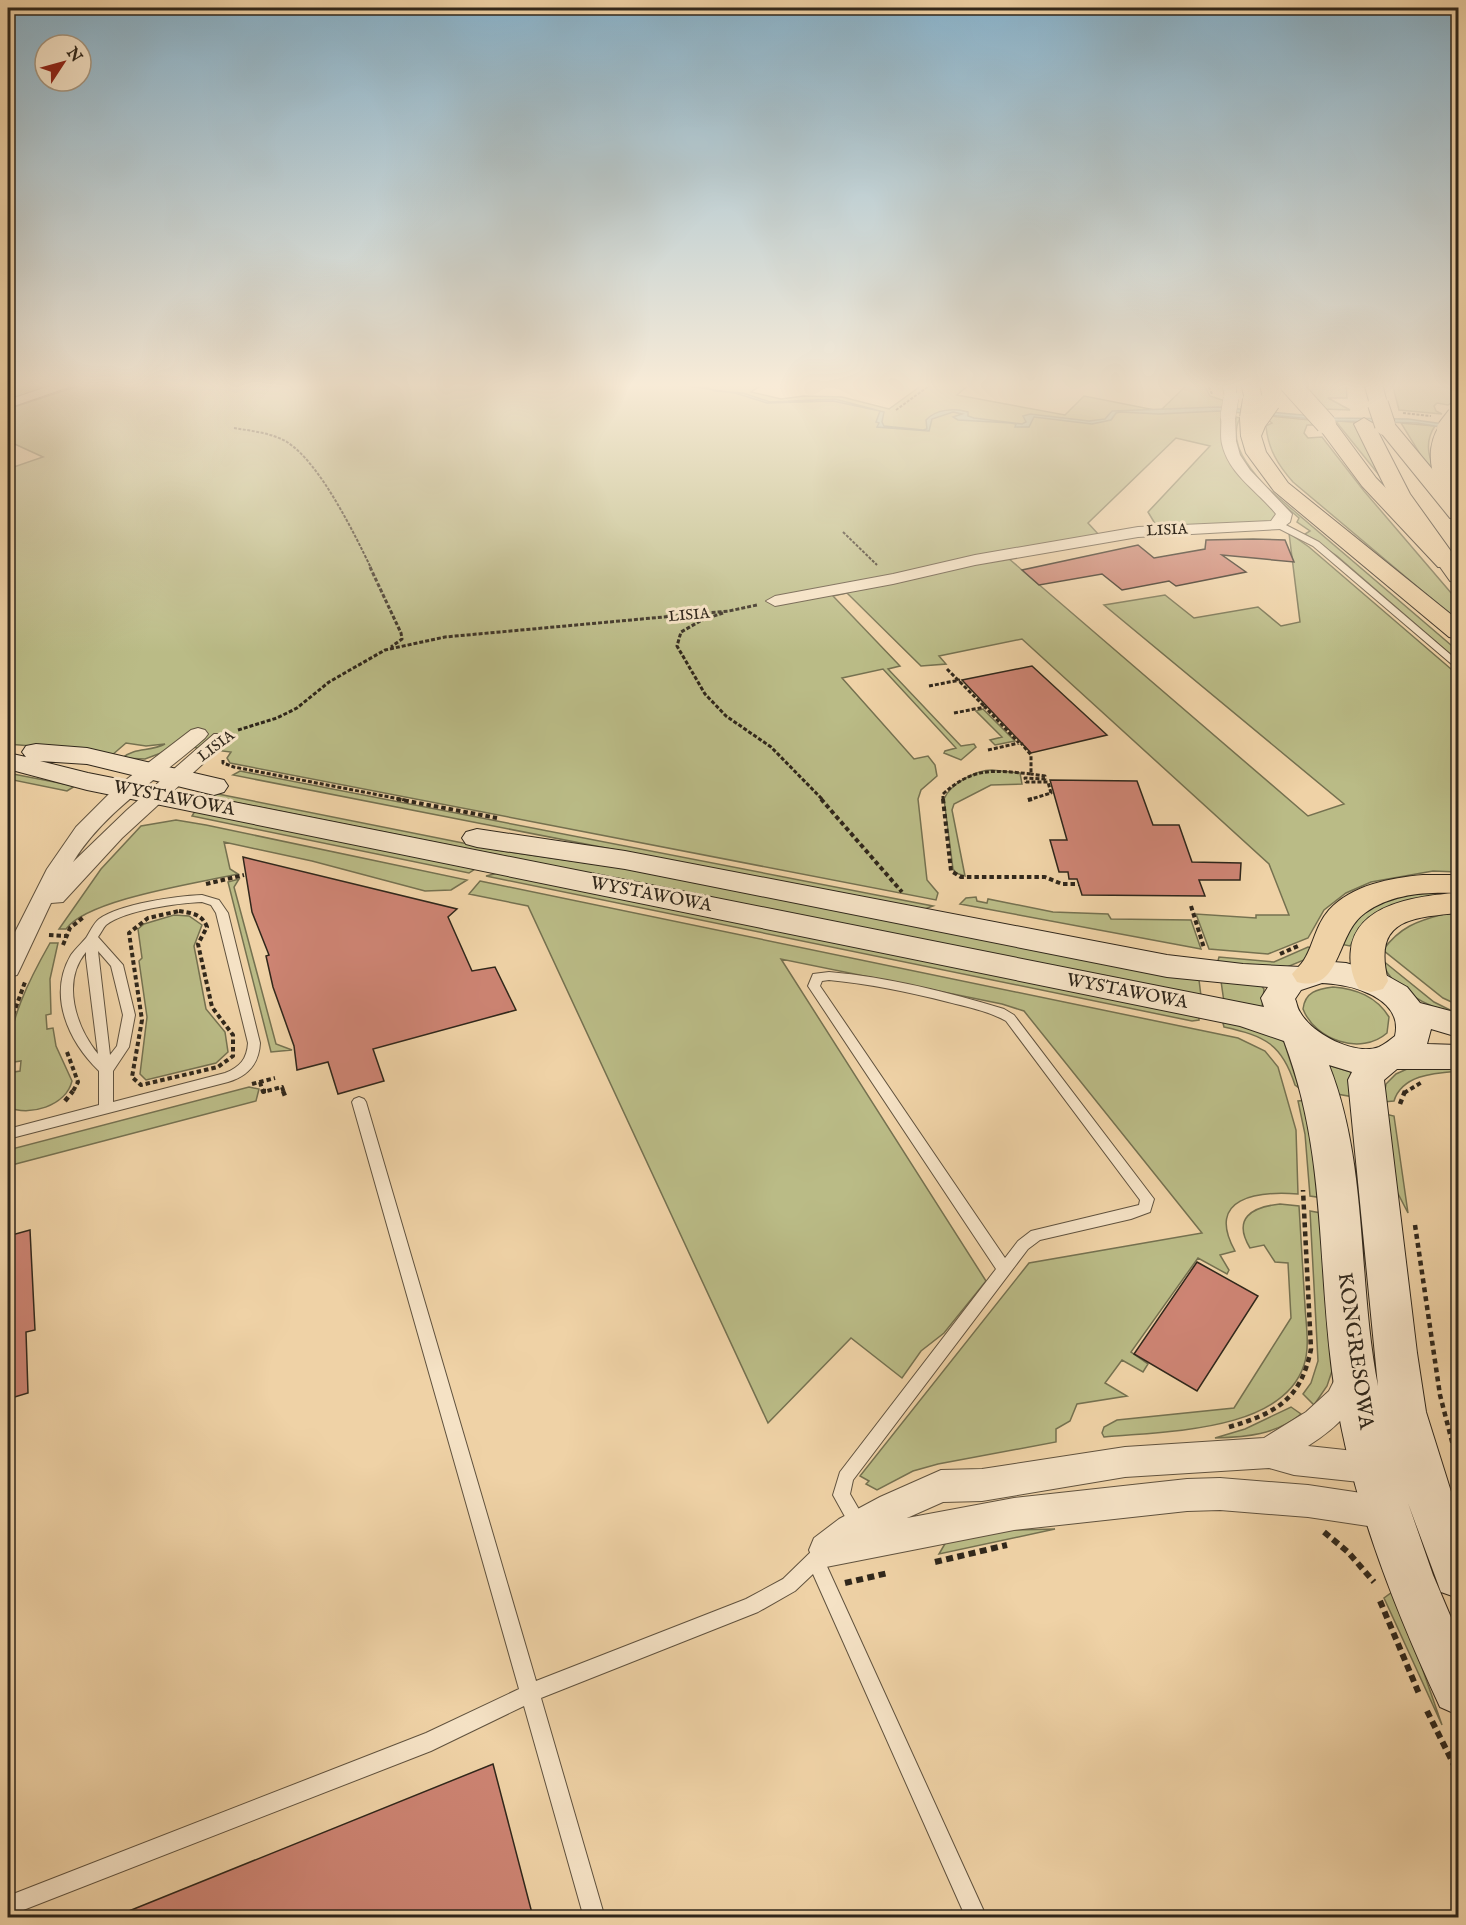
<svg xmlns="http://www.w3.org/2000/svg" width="1466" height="1925" font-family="'IM FELL English',serif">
  <rect width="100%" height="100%" fill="#efd2a6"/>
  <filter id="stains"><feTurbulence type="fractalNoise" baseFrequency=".00333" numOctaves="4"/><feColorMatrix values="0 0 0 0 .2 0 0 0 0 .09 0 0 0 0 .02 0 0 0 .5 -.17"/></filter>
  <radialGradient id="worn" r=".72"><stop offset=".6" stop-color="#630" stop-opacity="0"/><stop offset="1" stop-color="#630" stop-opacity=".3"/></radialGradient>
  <!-- green -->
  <path fill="#babb86" stroke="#757150" stroke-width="1.5" d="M8,383H63L8,401Z
    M87,383H765L751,392L781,399L804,396L842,397L889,409L925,383H971L957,395L1065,415L1084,396L1160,411L1189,383H1203L1210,396L1225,401L1221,416L1223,443L1278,511L1279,519L1270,524L1157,527L1148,512L1210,446L1176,438L1088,523L1100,536L1008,558L1308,816L1344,804L1104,605L1165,595L1194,618L1258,607L1281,626L1300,622L1289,533L1309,547L1458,675V872L1433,871L1371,882L1346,893L1324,910L1308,938L1268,954L1209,949L1196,914L1256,918V915H1289L1269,864L1022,639L939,656L946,664L921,666L847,593L833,596L900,666L888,669L961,746L974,744L976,747L961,760L944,753L945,751L956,748L883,669L842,678L914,759L928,756L935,765L937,776L921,790L918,799L927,880L938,893L936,900L230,763L227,758L231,752L174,745L161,753L145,759L122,758C135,747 150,752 165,744L146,746L126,743L111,756L79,750L8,744V469L43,457L8,441V409Z
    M1303,383H1346L1347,398H1328L1350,410L1324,409L1301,385Z
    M1392,383L1444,387V383H1458V399L1448,405L1437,403L1434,406L1436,411L1442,414L1399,410Z
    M1269,416L1310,420L1314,425H1307L1304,433L1308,438L1322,437L1364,491L1458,601V621L1293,482C1278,465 1268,449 1266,426L1272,423L1268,420Z
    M1236,417L1240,418C1227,443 1250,469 1265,486L1458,651V661L1337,556L1305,534L1310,531L1297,522L1299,518C1267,490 1230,463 1236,417Z
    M1336,421L1354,422L1383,480L1338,424Z
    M1401,423L1435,426C1423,443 1430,459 1436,477H1434Z
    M983,709L1015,741L995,745L990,740L1002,737L976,711Z
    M992,770L1020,773L1022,784L991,785L954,804L952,810L965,876L956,873L953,869L944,799C950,784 976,770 992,770Z
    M240,771L933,906L922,910L233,775Z
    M8,773L75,786L67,791L8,779Z
    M213,793L503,851L622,868L1199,980L1201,996L209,797Z
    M195,811L475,869L469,873L192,816Z
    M176,820L206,825L467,880L451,890L425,891L312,861L224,842L230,869L238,874C199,883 88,899 66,929H59L101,869L141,826Z
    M498,873L1199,1015V1020L1192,1021L486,876Z
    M239,879L234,887L276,1044L292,1050L271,1052L228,882Z
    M480,881L1238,1038L1265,1051L1278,1067L1296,1130L1298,1194C1258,1191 1205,1197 1235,1251L1220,1255L1229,1270L1227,1274L1198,1258L1131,1352L1148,1364L1143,1372L1122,1360L1105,1383L1127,1396L1077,1404L1070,1421L1056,1429V1442L938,1464L913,1471L877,1490L866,1484L869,1481L860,1476L1029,1263L1202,1233L1024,1011L1002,1004L781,959L986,1281L944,1333L921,1351L902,1378L851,1338L768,1423L528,906L469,894Z
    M1445,890H1458V896H1446L1363,924L1350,946L1340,944C1346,936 1350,927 1356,920C1376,895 1417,894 1445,890Z
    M976,897L977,901L987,903L988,899L1053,912L1108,914L1111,919L1191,920L1201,949L960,904L966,898Z
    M1444,914H1458V1005L1443,998L1383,950C1400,927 1417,921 1444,914Z
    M174,915L189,916L202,925L194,946L206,1009L225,1032L228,1052L216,1063L146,1080L140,1074L147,1017L139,961L142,958L138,929L144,924Z
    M50,943H58L50,979L51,1014L46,1015L47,1029L53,1028L56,1046L72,1081C66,1106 29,1117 8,1107V1073L20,1071L21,1061L8,1063C7,1023 30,978 50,943Z
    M1308,947L1312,948L1304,960L1287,967L1217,964L1219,957L1274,962Z
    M1382,960L1434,1002L1456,1013C1430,1009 1388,987 1382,960Z
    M1221,981L1260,984L1264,989L1262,1007L1224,1002Z
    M1333,987C1356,989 1376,996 1389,1017L1387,1033C1361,1056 1315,1040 1303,1009C1305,992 1317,989 1333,987Z
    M1222,1019L1275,1035L1284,1042L1299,1088L1295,1085C1282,1044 1265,1036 1224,1027Z
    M1331,1066L1351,1072L1354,1097L1337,1094L1328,1067Z
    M1458,1068V1071C1434,1073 1402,1075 1394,1101L1383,1102L1386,1084L1396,1074L1407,1069Z
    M249,1087L259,1089L256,1101L8,1166V1150Z
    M1309,1100L1324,1198L1310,1196L1305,1134L1298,1101Z
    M1385,1114L1394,1116L1408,1213L1391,1180Z
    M1280,1204L1299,1206C1301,1239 1303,1273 1305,1306C1306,1325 1310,1347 1304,1365C1282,1433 1162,1431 1104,1437L1102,1433L1104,1427L1117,1420L1234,1408L1291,1318L1288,1263L1275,1262L1264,1245L1250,1248C1232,1218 1252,1207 1280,1204Z
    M1310,1211L1321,1213L1332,1371L1327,1386L1314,1405L1303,1394L1311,1383L1318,1361Z
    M1291,1407L1301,1414C1275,1435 1247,1437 1215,1438L1245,1429Z
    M1055,1529L939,1554L946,1542L980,1531Z
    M1395,1590L1442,1725L1384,1598Z"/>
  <!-- water -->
  <path fill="#9ab7aa" stroke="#707d71" stroke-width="1.5" d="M668,383L697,384L715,391L743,393L770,402L835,399L884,412L882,422L884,426L923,430L927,429L926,420C936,409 954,408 968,412V416L974,418L1022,424L1026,422L1023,416L1030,414L1089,421L1105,419L1112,411L1218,407L1335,418L1408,419L1458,426V430L1417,423L1336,421L1220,411L1159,414L1120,412L1116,413L1111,420L1092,424L1034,417L1029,427H1015L1016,424L1011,423L958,420L953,417L962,414L953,412L932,419L929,431L877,427L879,423L876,422L880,411L833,401L767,403L735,393Z"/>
  <!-- building -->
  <path fill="#cd8473" stroke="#30271b" stroke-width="1.5" d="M1253,539L1285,540L1294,562L1222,555L1246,572L1176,586L1169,581L1122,590L1102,574L1039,585L1022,570L1138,545L1154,558L1205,549L1206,540Z
    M1032,666L1107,735L1031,753L962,680Z
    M1050,780L1137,781L1153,825H1179L1192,862L1241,863L1240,880H1199L1205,896L1082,895L1077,879H1069L1068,872H1059L1050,840H1067Z
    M243,857L457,909L448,917L472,971L495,967L516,1010L373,1049L384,1081L338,1094L328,1062L297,1070L294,1046L273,987L266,956L269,955L252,912Z
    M30,1230L35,1330L26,1332L28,1393L8,1399V1236Z
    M1197,1262L1258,1296L1197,1391L1134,1354Z
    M493,1764L533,1917H114Z"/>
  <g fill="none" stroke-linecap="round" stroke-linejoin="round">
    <!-- lane casing -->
    <g stroke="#60523e" stroke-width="2">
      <path id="lane" d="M1274,522H1280L1319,542L1458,661V668L1455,667L1313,546L1274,526Z
        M202,895L219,900L228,913L260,1043C259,1064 248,1076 228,1082L8,1139V1129L99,1105V1071C69,1042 47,996 71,955C75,949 81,944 86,938C90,932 93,924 99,919C120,904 176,896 202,895ZM202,902L211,905L216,913L248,1043C247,1059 240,1067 225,1073L113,1102V1071L129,1047L135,1015L123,965L98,937C101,933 103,928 106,925C125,910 178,903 202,902ZM98,951L111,966L123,1015L117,1046L110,1055ZM86,952V958L98,1054C76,1027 61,982 86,952Z
        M829,972C888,977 948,992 1004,1009L1014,1015L1154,1199L1150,1212L1131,1219L1040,1240L1028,1249L853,1480L850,1494L868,1525L865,1531L859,1533L853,1531L833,1495L840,1472L996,1269L808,986L813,974ZM829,980C870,984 909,992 948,1002C968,1007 988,1011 1006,1021L1140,1200L1139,1205L1031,1231L1018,1241L1005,1258L820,986L822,981Z
        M359,1097L364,1099L366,1102L536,1681L746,1599L783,1579L819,1544L825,1542L831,1544L834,1550L825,1562L987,1918H966L813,1574L795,1591L758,1612L541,1698L605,1918H584L524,1706L431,1751L8,1916V1896L426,1733L519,1689L352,1102L354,1099Z"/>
    </g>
    <!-- street casing -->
    <g stroke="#60523e" stroke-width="2">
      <path id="street" d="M59,383H80L8,408V400Z
        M1222,383H1236V401H1226Z
        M1228,412L1235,416L1236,441L1240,455L1250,470L1292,514L1290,522L1281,529L1138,537L975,565L893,584L775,606L766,601L775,596L893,574L975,555L1138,527L1271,521L1276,514C1258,491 1229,475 1222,444C1220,435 1222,425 1221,416Z
        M198,728L205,730L208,734L205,738C159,779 106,809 73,862L127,810L214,734H228L231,738L122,838L63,902L51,903L20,969L17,975L8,977V946L47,869L76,827L114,789L191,730Z
        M1353,1361L1364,1365L1369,1375C1351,1412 1342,1424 1308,1446L1373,1453L1393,1461L1398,1472L1393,1483L1381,1487L1369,1483L1294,1475L1269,1468L1125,1477L982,1501L943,1502L907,1518L1014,1498L1187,1479L1220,1478L1308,1485L1388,1497L1393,1495L1405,1500L1410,1511L1405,1522L1388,1529L1308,1517L1220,1510L1187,1511L1014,1530L826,1567L814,1562L809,1550L814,1538L839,1519L880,1497L941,1470L982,1469L1125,1447L1264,1438L1306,1412L1329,1391L1342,1365Z"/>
    </g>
    <!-- secondary casing -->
    <g stroke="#30271b" stroke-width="2">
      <path id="secondary" d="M36,744L87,748L224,780L228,786L224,792L214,795L87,764L40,761L88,773L1264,1007L1261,998L1268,987L1167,977L625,869L477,847L466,844L462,838L466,832L477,829L625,851L1167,955L1243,964L1301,967L1320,961L1346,963L1384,974L1407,987L1420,1003L1458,1013V1037L1431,1029L1427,1044L1458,1045V1069H1397L1384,1080L1417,1353L1426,1412L1458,1514V1598L1441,1592L1408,1503L1433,1575L1458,1634V1715L1440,1707C1391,1601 1347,1489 1332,1371C1317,1256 1326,1152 1284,1041L1240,1026L87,790L8,769V753L26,757L22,752L26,746ZM1322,983C1350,984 1404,997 1395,1036C1390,1040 1385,1044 1379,1047C1355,1056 1312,1034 1300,1012C1297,1008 1297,1003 1295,999L1301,990ZM1329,1065L1352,1072L1348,1080L1378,1386C1357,1280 1369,1166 1329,1065Z"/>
    </g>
    <!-- primary casing -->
    <g stroke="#30271b" stroke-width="2">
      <path id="primary" d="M1364,383H1382L1387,404L1385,408H1371Z
        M1258,413L1268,419L1261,436L1266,452L1288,483L1458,620V639L1449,637L1274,491L1246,453L1241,436L1251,415Z
        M1364,418L1374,424L1410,494L1458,561V583L1450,581L1389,495L1354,424Z
        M1385,419L1392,421L1458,500V519L1450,518L1378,429L1375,425Z
        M1423,875H1458V913C1408,918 1373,920 1388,981L1383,989L1371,992L1359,989C1352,977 1349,963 1351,949C1357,903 1419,896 1455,893C1424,892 1391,894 1365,913C1335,934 1342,994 1297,982L1292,974C1296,969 1301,965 1304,960C1314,944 1315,926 1329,910C1352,885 1390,878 1423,875Z"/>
    </g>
    <!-- highway casing -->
    <g stroke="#30271b" stroke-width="2">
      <path id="highway" d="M1241,383H1259L1262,400L1260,404H1246Z
        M1250,412L1260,418L1261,436L1251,442L1241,436L1240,418Z
        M1326,418L1333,420L1376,478L1454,557L1457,562L1454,567H1438L1362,486L1316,424Z
        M1447,423L1457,429C1443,458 1461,482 1458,511L1450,510C1433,485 1422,452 1440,425Z"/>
    </g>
    <!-- path-far4 -->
    <path stroke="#30271b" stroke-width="2" stroke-dasharray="3 1.5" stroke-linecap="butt" d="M1207,383L1212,394
      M896,410L933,383
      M1403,413L1431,416
      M234,428C252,431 272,433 287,442C320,463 354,533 371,568
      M843,532L877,565"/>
    <!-- path-far3 -->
    <path stroke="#30271b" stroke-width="3" stroke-dasharray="4 2" stroke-linecap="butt" d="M370,567L401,633L402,639L391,647
      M723,613L702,620L681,632L677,646L705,694L726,716L771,747L823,800
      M947,669L984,706
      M929,686L960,680
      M954,713L985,707L1019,743
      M238,730L277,718L297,708L329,682L385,650L445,637L729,611L757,605
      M988,750L1019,743
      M223,760V763L234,767L405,800
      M943,800V794C973,767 993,770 1031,774V755L1021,743
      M1028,800L1051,793L1048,782H1026L1025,778L1045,779V776L1031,774"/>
    <!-- path-far2 -->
    <path stroke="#30271b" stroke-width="4" stroke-dasharray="4.5 3" stroke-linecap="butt" d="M397,799L497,818
      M821,799L902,892
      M943,799L951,871L961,877H1045L1062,884H1079
      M1028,800L1032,799
      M206,884L244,875
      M1191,906L1204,948
      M179,911C192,913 202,914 207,927L198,944L212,1007L233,1035V1056L218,1067L141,1085L132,1077L142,1020L129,933L148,918Z
      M49,935L66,936
      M63,945L70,928L85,916
      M1280,954L1298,946
      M8,1029L25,982
      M67,1052L78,1082L72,1093
      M260,1082L263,1092L282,1087L284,1093
      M252,1084L275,1078
      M1404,1093L1422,1082"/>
    <!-- path-far1 -->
    <path stroke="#30271b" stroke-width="4.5" stroke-dasharray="5 4" stroke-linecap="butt" d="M263,1091H266
      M283,1091L285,1096
      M65,1101L73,1091
      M1400,1104L1405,1091
      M1415,1225L1440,1395L1457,1461
      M1229,1427C1276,1413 1301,1400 1311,1349L1303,1190"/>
    <!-- path -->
    <path stroke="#30271b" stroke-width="6" stroke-dasharray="7 4.5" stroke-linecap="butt" d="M1456,1460L1458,1466
      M1324,1532L1348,1552L1374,1582
      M935,1562L1007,1545
      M845,1583L888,1573
      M1380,1601L1420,1696
      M1427,1711L1458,1773"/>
    <!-- lane -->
    <use href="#lane" fill="#f5e2c5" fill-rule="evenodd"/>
    <!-- street -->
    <use href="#street" fill="#f5e2c5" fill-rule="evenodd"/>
    <!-- secondary -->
    <use href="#secondary" fill="#f5e2c5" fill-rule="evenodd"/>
    <!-- primary -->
    <use href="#primary" fill="#efd2a6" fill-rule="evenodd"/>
    <!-- highway -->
    <use href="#highway" fill="#efd2a6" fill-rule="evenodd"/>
    <!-- street-bridge casing -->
    <g stroke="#60523e" stroke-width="16" stroke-linecap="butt">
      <path id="street-bridge" d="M1228,416L1231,398"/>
    </g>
    <!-- primary-bridge casing -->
    <g stroke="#30271b" stroke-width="22" stroke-linecap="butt">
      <path id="primary-bridge" d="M1378,404L1385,425
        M1258,419L1270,402"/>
    </g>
    <!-- highway-bridge casing -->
    <g stroke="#30271b" stroke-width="22" stroke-linecap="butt">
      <path id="highway-bridge" d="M1289,383L1326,424
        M1250,418L1253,400
        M1447,429L1457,416"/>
    </g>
    <!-- street-bridge -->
    <use href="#street-bridge" stroke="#f5e2c5" stroke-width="15"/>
    <!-- primary-bridge -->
    <use href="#primary-bridge" stroke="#efd2a6" stroke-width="20"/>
    <!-- highway-bridge -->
    <use href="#highway-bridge" stroke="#efd2a6" stroke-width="20"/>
  </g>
  <!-- sky -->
  <linearGradient id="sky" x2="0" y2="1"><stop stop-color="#89b5cf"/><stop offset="0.59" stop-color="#f8ebd7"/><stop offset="1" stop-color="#f8ebd7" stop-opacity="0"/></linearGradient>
  <rect width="1466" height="653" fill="url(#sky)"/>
  <g text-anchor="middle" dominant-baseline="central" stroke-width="6" stroke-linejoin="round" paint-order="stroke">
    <!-- far-street labels -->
    <g font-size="15" fill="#30271b" stroke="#f5e2c5">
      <text transform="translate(1167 530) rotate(-3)">LISIA</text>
      <text transform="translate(689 615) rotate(-5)">LISIA</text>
      <text transform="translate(216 746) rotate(-37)">LISIA</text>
    </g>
    <!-- street labels -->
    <g font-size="18" fill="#30271b" stroke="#f5e2c5">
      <text transform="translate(174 799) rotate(11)">WYSTAWOWA</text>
      <text transform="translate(651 895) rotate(11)">WYSTAWOWA</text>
      <text transform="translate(1127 992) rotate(11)">WYSTAWOWA</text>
    </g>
    <!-- near-street labels -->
    <g font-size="21" fill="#30271b" stroke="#f5e2c5">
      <text transform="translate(1355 1351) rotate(82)">KONGRESOWA</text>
    </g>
  </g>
  <!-- margin -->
  <rect width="1466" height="1925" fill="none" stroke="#efd2a6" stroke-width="30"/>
  <rect x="9" y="9" width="1448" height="1907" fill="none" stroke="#30271b" stroke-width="3"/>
  <rect x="15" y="15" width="1436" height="1895" fill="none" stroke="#30271b" stroke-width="1.5"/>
  <!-- north arrow -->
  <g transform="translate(63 63) rotate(54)"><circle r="28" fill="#f5e2c5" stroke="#a69781" stroke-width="1.5"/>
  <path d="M0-4.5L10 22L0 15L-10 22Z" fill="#8f2418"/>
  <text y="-9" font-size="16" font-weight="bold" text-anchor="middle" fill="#30271b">N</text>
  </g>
  <rect width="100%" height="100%" filter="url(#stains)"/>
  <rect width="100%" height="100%" fill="url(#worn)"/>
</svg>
